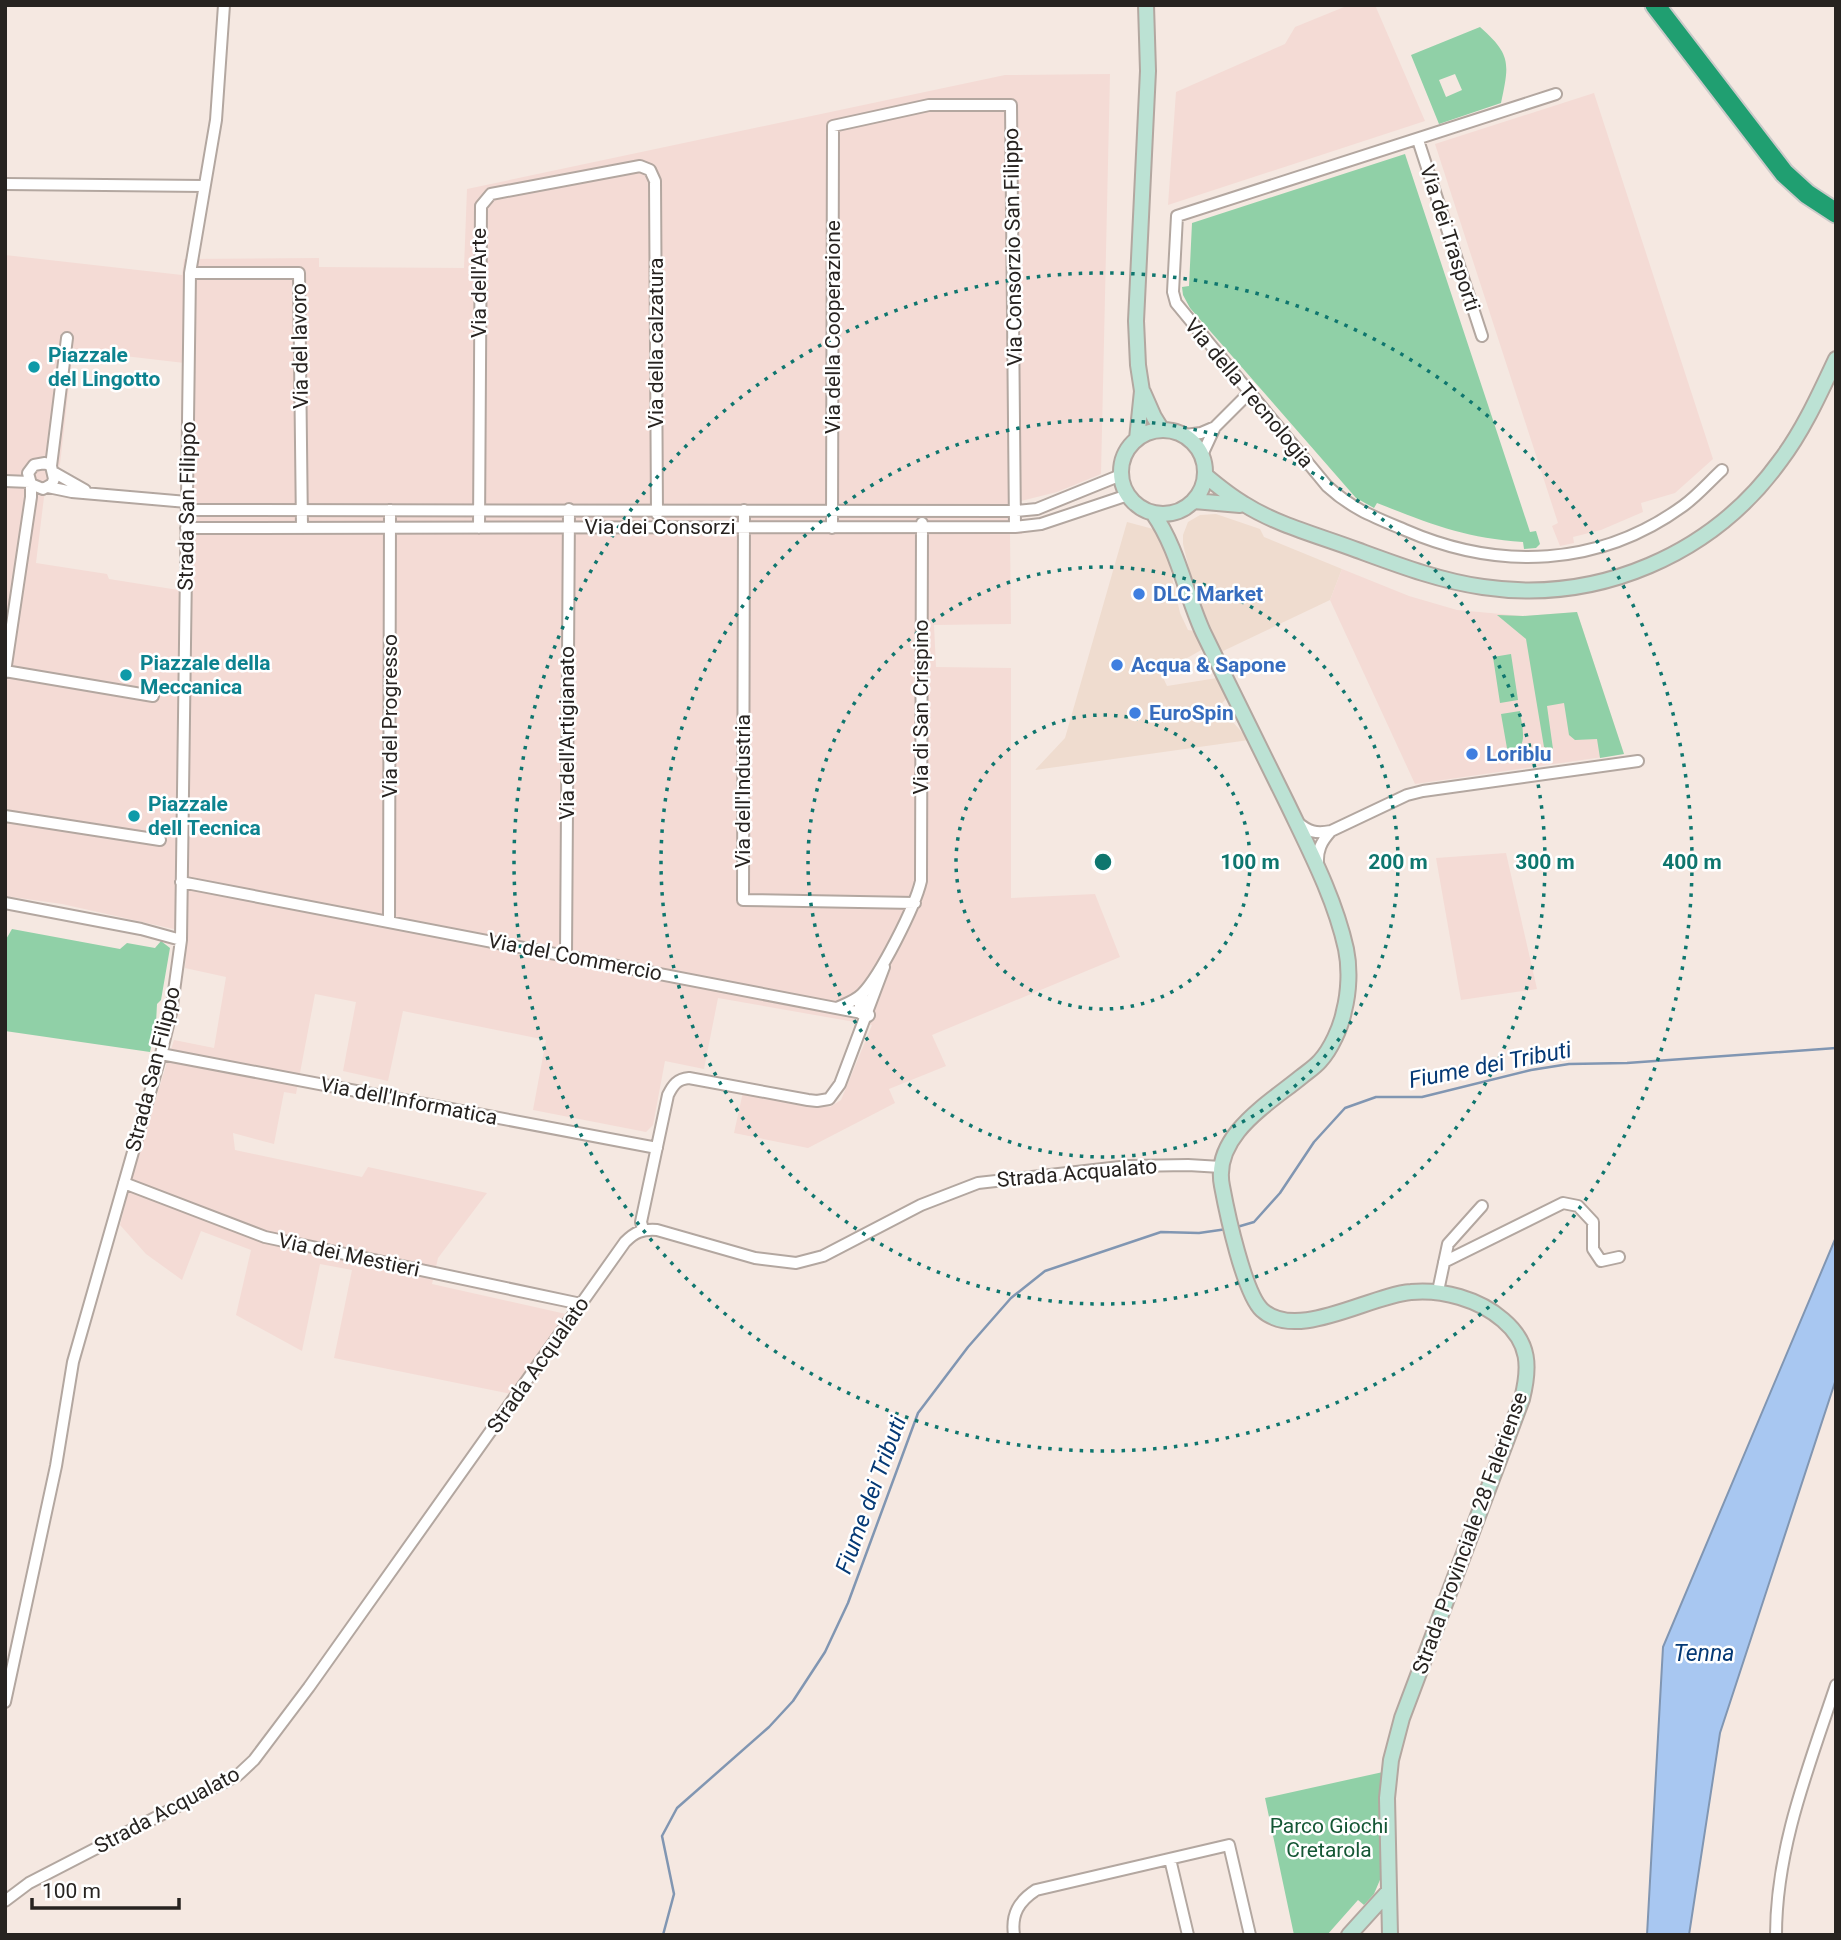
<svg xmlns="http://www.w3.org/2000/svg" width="1841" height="1940" font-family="Roboto,sans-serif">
  <rect width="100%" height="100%" fill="#f5e8e1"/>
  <!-- built -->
  <path fill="#efdccf" d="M1216,514L1260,529L1264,537L1342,569L1330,600L1221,652L1193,585L1183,544V535L1188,522L1200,515Z
    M1127,522L1157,530L1166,550L1180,613L1188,630L1194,631L1203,649L1161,673L1167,686L1217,678L1227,698L1222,703L1226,718L1230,719L1249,740L1035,770L1065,738Z"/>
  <!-- industrial -->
  <path fill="#f4dbd5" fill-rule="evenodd" d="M1349,5H1375L1425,121L1168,205L1176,92L1285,44L1295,27Z
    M1110,74L1101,474L1057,492L1021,501L1022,534H1010L1011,624L934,625L936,667L1011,668V898L1095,894L1120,957L932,1035L946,1066L889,1089L895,1103L808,1148L734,1133L743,1092L830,1107L841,1100L872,1025L718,998L704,1069L665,1061L653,1125L646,1132L533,1110L546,1040L403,1011L388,1081L343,1071L356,1002L315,994L296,1094L284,1092L274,1144L233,1133L235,1150L362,1177L368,1167L487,1193L438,1258L432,1284L566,1314L511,1394L334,1358L352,1270L320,1264L302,1351L236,1315L251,1250L201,1231L182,1280L146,1254L120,1225L134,1169L174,1040L214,1048L226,977L185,968L187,932L62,904L5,896V255L182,275L184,259L319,258V267L464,268L467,189L1005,75ZM73,350L193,364L191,592L109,579L107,574L36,563L44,497L60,464Z
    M1594,93L1713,459L1675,493L1641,503L1643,512L1601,530L1573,537L1574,543L1560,546L1552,526L1558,523L1435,144Z
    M1342,569L1409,596L1457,610L1523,616L1577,612L1624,754L1415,784L1330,600Z
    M1506,853L1537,989L1461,1000L1436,858Z"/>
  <!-- green -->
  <path fill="#90d0a7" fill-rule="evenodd" d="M1480,27C1512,55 1509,64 1501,103L1439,124L1411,55ZM1455,74L1462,90L1446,97L1439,80Z
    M1405,154L1530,532L1536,531L1540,544L1536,548L1524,549L1523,542C1465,538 1430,524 1377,503L1374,508L1356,498L1190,308L1183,295L1182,287L1189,286L1192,223Z
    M1577,612L1624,754L1600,758L1597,739L1575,740L1569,735L1564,703L1547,706L1553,749L1544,747L1526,639L1497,615L1523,616Z
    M1511,654L1518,700L1500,703L1493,657Z
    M1520,711C1522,729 1530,749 1508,754L1501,714Z
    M12,929L120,949L127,943L155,948L161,941L170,948L161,1000L157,1004L156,1023L150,1052L5,1031V941Z
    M1383,1772L1380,1818L1382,1875L1374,1894L1364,1905L1358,1900L1327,1935H1294L1265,1798Z"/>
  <!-- water -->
  <path fill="#a8c7f1" stroke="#8196b2" stroke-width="2" d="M1836,1237V1379L1720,1733L1689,1935H1647L1663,1647Z"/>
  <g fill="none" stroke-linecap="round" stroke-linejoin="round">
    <!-- stream -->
    <path stroke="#8196b2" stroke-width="2.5" d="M1237,1227L1254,1222L1280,1193L1314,1142L1345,1108L1376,1097H1422L1531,1070L1569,1064L1627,1063L1836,1048
      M663,1935L674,1894L662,1836L677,1808L769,1727L793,1701L825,1652L848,1603L918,1413L968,1347L1011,1298L1045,1271L1161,1232L1199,1233L1227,1229"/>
    <!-- minor casing -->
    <g stroke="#b3a7a0" stroke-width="14">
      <path id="minor" d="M1556,94L1177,216L1173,292L1176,303L1327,486C1352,509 1374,517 1405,530C1499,571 1599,567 1683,506C1697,496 1710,481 1722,470
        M1418,140L1482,336
        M5,184L204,186
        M190,273H299L302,528
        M1185,435L1201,433L1215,427
        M1202,455L1215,427L1249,393
        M51,466L45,463L34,465L28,473L31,484L43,489L52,484L54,479L51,466L67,338
        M55,473L85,490
        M5,481L30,482
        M48,487L72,492L187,502
        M187,510L1015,511L1037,509L1121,475
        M744,510L743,900L915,903
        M186,528L1015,527L1041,524L1128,495
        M479,528L481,206L491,194L640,166L650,170L655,181L657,514
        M832,528L833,126L929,105H1011L1015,527
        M5,671L153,696
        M5,672L31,497V484
        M5,816L160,840
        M1297,822C1309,832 1316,834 1331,831L1407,795L1423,791L1638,761
        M1318,865C1317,850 1321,842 1331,831
        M181,882L862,1013L860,1006L863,994
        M5,903L141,929L181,940
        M389,922L390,510
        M566,956L569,509
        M837,1008C845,1004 855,1001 862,994C880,976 915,907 921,881L922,523
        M161,1054L657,1148
        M124,1183L265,1237L581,1304
        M643,1229L641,1222L668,1095C673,1085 677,1079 689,1078L808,1100L817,1101L829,1099L840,1084L884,967
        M1444,1262L1563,1203L1578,1206L1593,1222V1249L1601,1261L1619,1257
        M1438,1291L1448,1244L1482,1206
        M5,1702L56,1466L73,1362L161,1054L171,1013L181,940L190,273L216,120L224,5
        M1170,1859L1188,1935
        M5,1901L29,1883L238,1775L254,1760L309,1687L625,1242C635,1232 642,1229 657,1230L755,1258L796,1263L823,1256L921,1205L978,1183L1129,1166L1188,1165L1221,1167
        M1014,1935C1011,1914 1019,1901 1036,1890L1229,1845L1250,1935
        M1776,1935C1776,1848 1809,1766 1836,1685"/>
    </g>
    <!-- tertiary casing -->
    <g stroke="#b3a7a0" stroke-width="16">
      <path id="tertiary" d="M862,1013L868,1015"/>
    </g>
    <!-- secondary casing -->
    <g stroke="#b3a7a0" stroke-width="18">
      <path id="secondary" d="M1143,392L1154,417L1162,430
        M1121 472a42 42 0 1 1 84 0a42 42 0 1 1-84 0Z
        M1137,439L1142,391L1138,365L1136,321L1148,71L1146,5
        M1206,476C1218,486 1230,496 1244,504C1277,525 1320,536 1357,550C1398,565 1440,581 1483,587C1598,604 1712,555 1780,461C1803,431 1820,393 1836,359
        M1194,501L1240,505
        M1153,513C1178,549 1185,592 1203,632C1231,690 1260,748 1288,805C1310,851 1335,899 1346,949C1350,968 1349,992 1344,1011C1341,1027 1331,1049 1320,1061C1315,1067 1307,1072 1301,1077C1268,1104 1212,1136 1222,1186C1227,1213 1244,1293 1262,1310C1297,1342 1370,1295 1411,1292C1442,1289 1479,1299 1503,1320C1530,1343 1530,1367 1522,1399L1402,1718L1391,1760L1387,1798L1390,1935
        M1349,1935L1388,1892"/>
    </g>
    <!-- motorway casing -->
    <g stroke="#cbcac9" stroke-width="23">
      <path id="motorway" d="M1655,5L1784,173L1807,194L1836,213"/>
    </g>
    <!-- minor -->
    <use href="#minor" stroke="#fff" stroke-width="10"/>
    <!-- tertiary -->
    <use href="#tertiary" stroke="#fff" stroke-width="12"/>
    <!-- secondary -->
    <use href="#secondary" stroke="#bce2d4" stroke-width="14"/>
    <!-- motorway -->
    <use href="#motorway" stroke="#209f71" stroke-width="19"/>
  </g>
  <!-- distance rings -->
  <g fill="none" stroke="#0f766e" stroke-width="3.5" stroke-dasharray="3.5 7">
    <circle cx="1103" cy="862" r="147"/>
    <circle cx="1103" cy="862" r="295"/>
    <circle cx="1103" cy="862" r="442"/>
    <circle cx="1103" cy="862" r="589"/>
  </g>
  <!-- markers -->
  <g fill="#0f9aa8" stroke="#fff" stroke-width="2.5">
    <circle cx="34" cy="367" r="7"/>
    <circle cx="126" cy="675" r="7"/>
    <circle cx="134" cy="816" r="7"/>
  </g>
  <g fill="#3f7fe0" stroke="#fff" stroke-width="2.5">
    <circle cx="1139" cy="594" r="7"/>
    <circle cx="1117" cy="665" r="7"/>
    <circle cx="1135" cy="713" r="7"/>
    <circle cx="1472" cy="754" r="7"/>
  </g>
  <g text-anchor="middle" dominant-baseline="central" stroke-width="5" stroke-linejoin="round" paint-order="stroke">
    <!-- street labels -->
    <g font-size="21" fill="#272320" stroke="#fff">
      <text transform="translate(1450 238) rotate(72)">Via dei Trasporti</text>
      <text transform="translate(1013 247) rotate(-91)">Via Consorzio San Filippo</text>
      <text transform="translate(479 283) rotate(-90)">Via dell'Arte</text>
      <text transform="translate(833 327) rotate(-90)">Via della Cooperazione</text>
      <text transform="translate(656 343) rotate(-90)">Via della calzatura</text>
      <text transform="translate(300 346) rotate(-91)">Via del lavoro</text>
      <text transform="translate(1249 393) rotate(50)">Via della Tecnologia</text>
      <text transform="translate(187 506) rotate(-89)">Strada San Filippo</text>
      <text x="660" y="527">Via dei Consorzi</text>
      <text transform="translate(921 707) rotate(-90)">Via di San Crispino</text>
      <text transform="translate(390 716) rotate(-90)">Via del Progresso</text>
      <text transform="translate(567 733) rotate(-90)">Via dell'Artigianato</text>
      <text transform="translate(743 791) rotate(-90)">Via dell'Industria</text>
      <text transform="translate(575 957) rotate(11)">Via del Commercio</text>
      <text transform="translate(153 1069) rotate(-76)">Strada San Filippo</text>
      <text transform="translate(409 1101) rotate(11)">Via dell'Informatica</text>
      <text transform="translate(1077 1173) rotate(-5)">Strada Acqualato</text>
      <text transform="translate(349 1255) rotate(12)">Via dei Mestieri</text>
      <text transform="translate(538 1365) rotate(-55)">Strada Acqualato</text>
      <text transform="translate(1470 1533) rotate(-70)">Strada Provinciale 28 Faleriense</text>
      <text transform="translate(167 1810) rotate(-28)">Strada Acqualato</text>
    </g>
    <!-- culture labels -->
    <g font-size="21" font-weight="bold" fill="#0d838f" stroke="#fff" text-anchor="start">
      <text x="48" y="355">Piazzale<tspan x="48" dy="24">del Lingotto</tspan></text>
      <text x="140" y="663">Piazzale della<tspan x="140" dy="24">Meccanica</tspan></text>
      <text x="148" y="804">Piazzale<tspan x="148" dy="24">dell Tecnica</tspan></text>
    </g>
    <!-- shop labels -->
    <g font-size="21" font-weight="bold" fill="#366cbe" stroke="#fff" text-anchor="start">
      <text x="1153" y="594">DLC Market</text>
      <text x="1131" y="665">Acqua &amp; Sapone</text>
      <text x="1149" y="713">EuroSpin</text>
      <text x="1486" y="754">Loriblu</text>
    </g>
    <!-- park labels -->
    <g font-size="21" fill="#155735" stroke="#fff">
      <text x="1329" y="1826">Parco Giochi<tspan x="1329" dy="24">Cretarola</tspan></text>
    </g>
    <!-- water labels -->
    <g font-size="23" font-style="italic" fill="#053975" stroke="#fff">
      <text transform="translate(1490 1065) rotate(-11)">Fiume dei Tributi</text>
      <text transform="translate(871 1495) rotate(-70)">Fiume dei Tributi</text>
      <text x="1704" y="1653">Tenna</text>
    </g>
  </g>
  <circle cx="1103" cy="862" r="10" fill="#0f766e" stroke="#fff" stroke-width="3.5"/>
  <g font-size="21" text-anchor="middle" font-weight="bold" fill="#0f766e" stroke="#fff" stroke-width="5" stroke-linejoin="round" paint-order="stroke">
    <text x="1250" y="869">100 m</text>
    <text x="1398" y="869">200 m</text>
    <text x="1545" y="869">300 m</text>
    <text x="1692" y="869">400 m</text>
  </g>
  <!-- border -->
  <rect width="1841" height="1940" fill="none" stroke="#272320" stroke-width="14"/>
  <!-- scale -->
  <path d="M32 1898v10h147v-10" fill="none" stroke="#272320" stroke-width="3.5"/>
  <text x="42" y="1898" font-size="21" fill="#272320" stroke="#ffffff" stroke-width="5" paint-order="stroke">100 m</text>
</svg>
